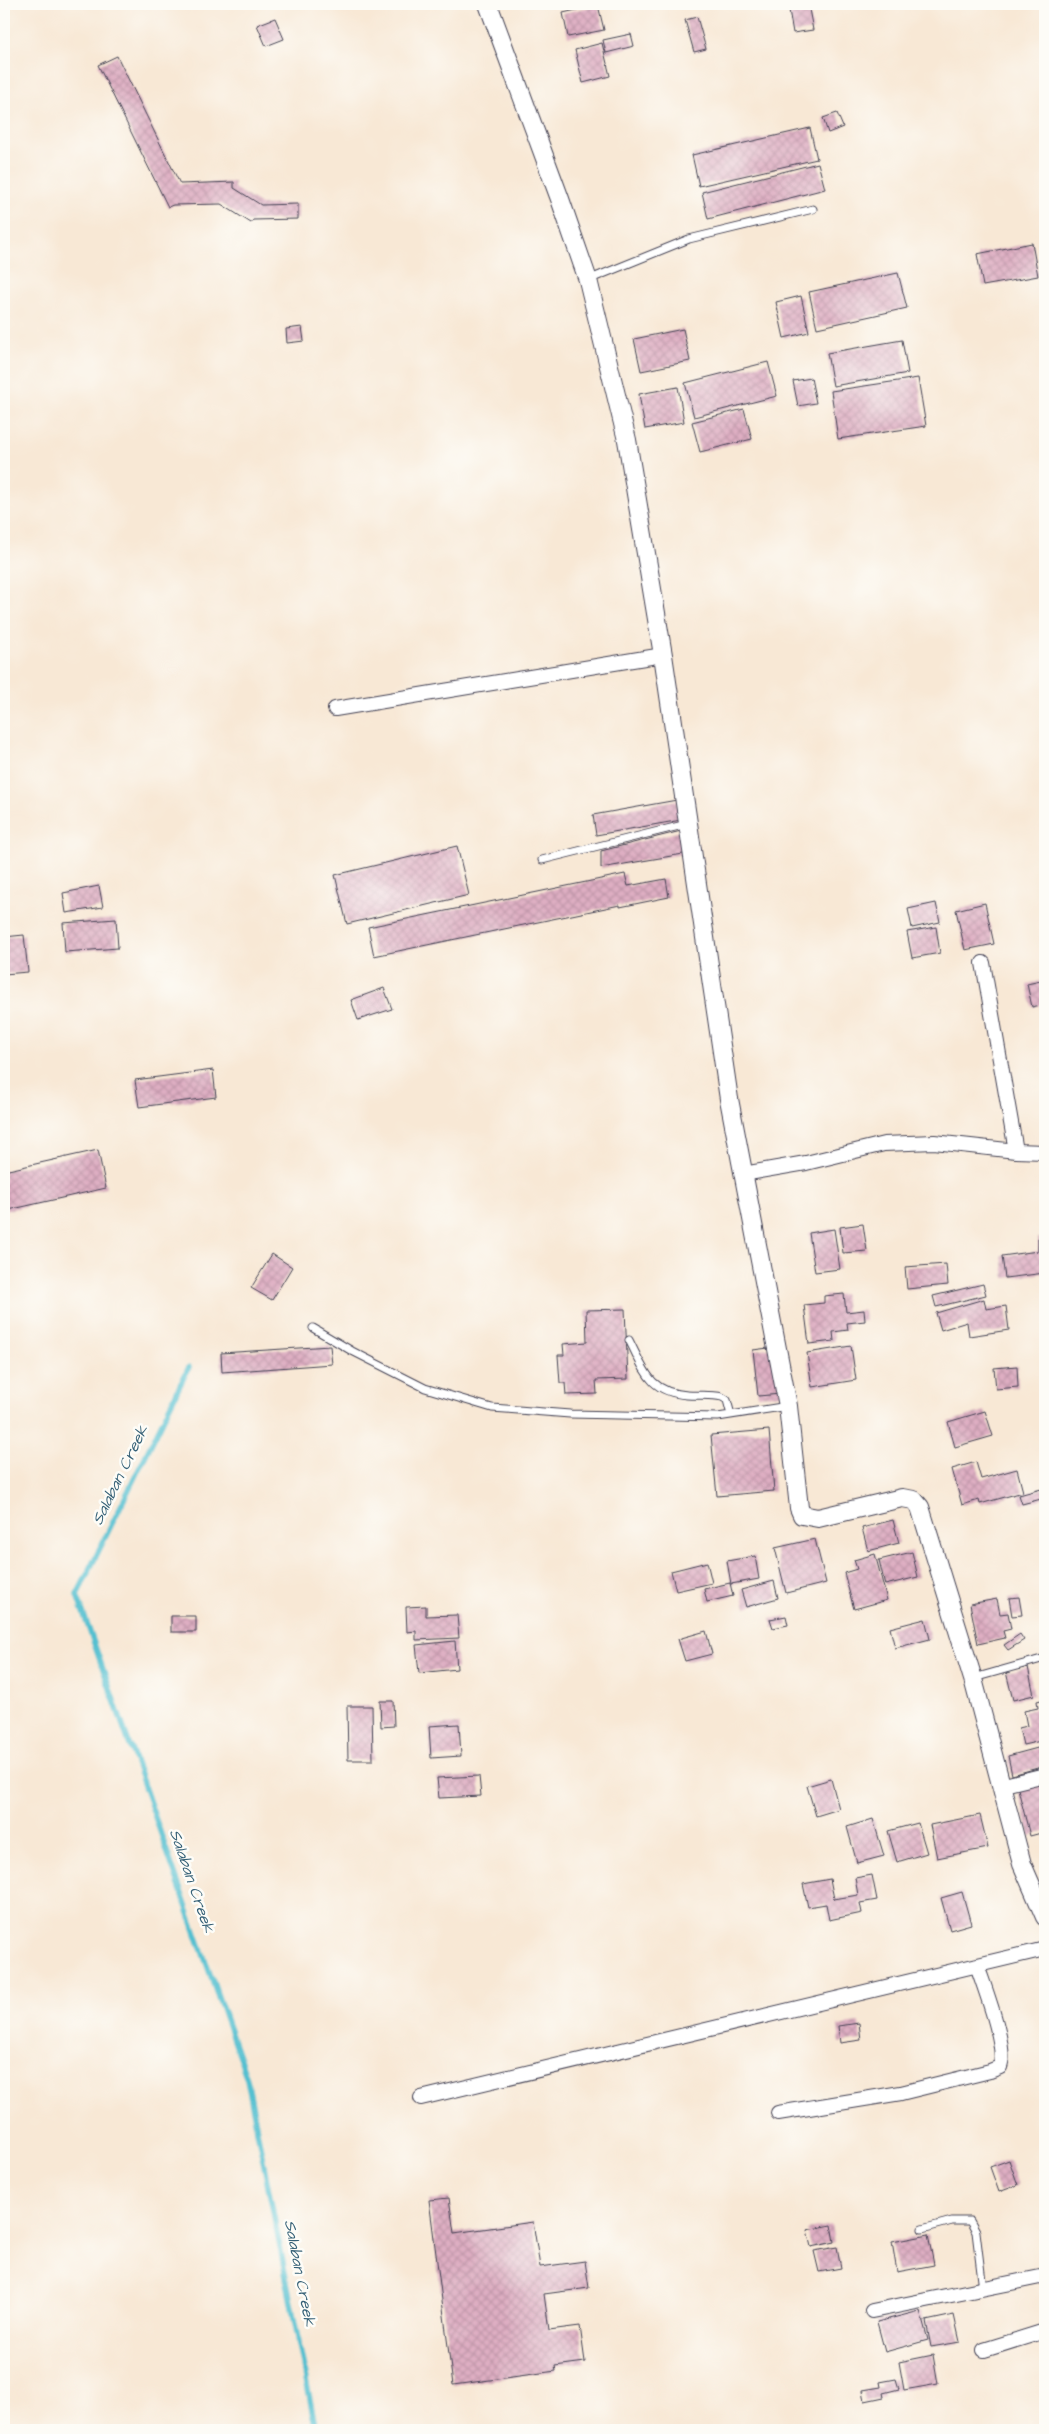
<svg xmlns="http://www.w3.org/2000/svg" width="1049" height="2434" font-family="'Architects Daughter',sans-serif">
  <defs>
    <pattern id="building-cross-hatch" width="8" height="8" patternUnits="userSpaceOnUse" patternTransform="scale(1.25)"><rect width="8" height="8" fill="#deaec2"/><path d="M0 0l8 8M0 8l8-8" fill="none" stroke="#be95a8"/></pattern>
  </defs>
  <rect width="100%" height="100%" fill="#fdfcf7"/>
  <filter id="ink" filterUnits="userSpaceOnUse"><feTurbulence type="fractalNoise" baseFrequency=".02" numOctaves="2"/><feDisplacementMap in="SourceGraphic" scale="10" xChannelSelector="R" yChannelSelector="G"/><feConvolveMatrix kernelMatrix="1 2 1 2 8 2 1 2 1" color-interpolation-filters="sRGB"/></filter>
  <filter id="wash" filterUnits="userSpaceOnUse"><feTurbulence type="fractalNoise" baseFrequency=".0096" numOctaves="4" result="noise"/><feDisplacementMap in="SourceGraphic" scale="20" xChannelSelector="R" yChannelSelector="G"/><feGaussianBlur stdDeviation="1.12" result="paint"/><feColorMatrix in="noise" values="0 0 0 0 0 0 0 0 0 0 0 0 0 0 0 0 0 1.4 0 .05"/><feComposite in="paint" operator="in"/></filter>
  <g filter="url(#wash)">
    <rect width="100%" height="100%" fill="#f8e8d5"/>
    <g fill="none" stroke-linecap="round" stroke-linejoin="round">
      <!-- stream -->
      <path stroke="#55c0d0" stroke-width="5.5" d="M189,1367L77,1595L247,2079L316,2430"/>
    </g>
    <g id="blocks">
      <!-- building -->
      <path fill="url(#building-cross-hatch)" d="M788,4H808L813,30L793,33Z
        M598,5L604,30L568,37L563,13Z
        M697,17L706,49L694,52L685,20Z
        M275,18L284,39L266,46L257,25Z
        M631,34L634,46L606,53L603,40Z
        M602,43L610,76L583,83L575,50Z
        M117,56L180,184L234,182V188L261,205L298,204V219L253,220L251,223L221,204L173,205L168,207L98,65Z
        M837,113L843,127L828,133L823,118Z
        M810,128L817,159L699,186L692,155Z
        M818,163L825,189L708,219L702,192Z
        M1032,243L1038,276L983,286L977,254Z
        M898,273L907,308L817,328L809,292Z
        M801,296L809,332L784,338L776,302Z
        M302,327L304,341L287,343L286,329Z
        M683,329L690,361L641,371L634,339Z
        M902,340L908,373L833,386L827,353Z
        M768,362L777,396L694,417L685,383Z
        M811,378L816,403L798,406L793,381Z
        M918,378L926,426L838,439L831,391Z
        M678,387L684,422L645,429L639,394Z
        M744,409L752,439L700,452L692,422Z
        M677,800L681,820L596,835L593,815Z
        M685,830L689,853L601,868V851Z
        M457,846L469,895L347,924L335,875Z
        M625,874L628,886L666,879L669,897L620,907V905L374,956L368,927Z
        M99,886L103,907L66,913L63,893Z
        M936,903L940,922L912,928L908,909Z
        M985,903L994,944L965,950L956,910Z
        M116,919L118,948L65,952L63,923Z
        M936,927L940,953L912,958L907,932Z
        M24,935L28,972L4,974V937Z
        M1045,980V1004L1032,1007L1027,984Z
        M384,988L392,1009L358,1020L351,1000Z
        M213,1070L216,1097L139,1107L135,1080Z
        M98,1150L106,1188L4,1211V1171Z
        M863,1224L867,1251L843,1253L840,1227Z
        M834,1229L840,1269L815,1272L809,1233Z
        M1038,1238H1045V1273L1005,1278L1002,1256L1038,1251Z
        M272,1254L292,1267L272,1300L251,1288Z
        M946,1264L948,1285L907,1289L905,1267Z
        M983,1284L986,1295L936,1307L933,1296Z
        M844,1294L846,1312L864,1310L865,1321L847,1323L848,1330L833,1332L834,1341L809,1344L804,1305L824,1303V1296Z
        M984,1299L986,1309L1006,1306L1009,1330L969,1336L967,1322L941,1330L936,1313Z
        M625,1309L628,1379L596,1380L597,1394L566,1395L565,1383H560L558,1355H564L563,1344L587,1342L586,1310Z
        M330,1346L332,1364L222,1372L221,1353Z
        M851,1346L856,1380L812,1387L807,1353Z
        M776,1347L781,1394L758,1396L753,1350Z
        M1017,1366L1018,1387L996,1389L994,1368Z
        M985,1411L993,1436L955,1447L948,1422Z
        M769,1430L774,1491L717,1496L711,1435Z
        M976,1462L981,1479L1017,1469L1023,1492L980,1504L979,1500L962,1505L952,1469Z
        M1045,1488V1498L1022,1504L1019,1495Z
        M893,1520L899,1543L868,1551L862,1528Z
        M815,1539L826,1583L786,1593L775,1548Z
        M912,1552L918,1577L885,1585L879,1560Z
        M875,1554L887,1600L854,1609L844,1573L857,1569L854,1560Z
        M755,1556L759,1579L731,1584L727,1561Z
        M707,1562L712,1583L676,1591L671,1571Z
        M774,1581L778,1598L746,1607L741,1590Z
        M730,1583L733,1596L707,1602L704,1589Z
        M1019,1597L1022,1615L1012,1616L1009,1598Z
        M997,1599L1000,1614L1008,1613L1011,1629L1003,1631L1005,1638L978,1644L970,1604Z
        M426,1606V1616L457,1615L459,1638L416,1640V1631L407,1632L406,1607Z
        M171,1616H196V1632H171Z
        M786,1616L788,1625L773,1628L770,1619Z
        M925,1619L930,1639L895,1648L890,1628Z
        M706,1631L712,1654L685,1661L678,1639Z
        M1020,1634L1024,1640L1008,1650L1004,1645Z
        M455,1641L457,1669L419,1673L416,1645Z
        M1028,1667L1034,1695L1013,1700L1006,1672Z
        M1045,1699V1740L1023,1745L1019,1728L1027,1726L1024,1711L1038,1708L1037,1701Z
        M380,1701H393L394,1726L381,1727Z
        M347,1706H372L373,1760H348Z
        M459,1724L461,1756L431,1758L429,1726Z
        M1045,1746V1766L1012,1775L1008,1756Z
        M479,1776L481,1796L439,1798L437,1778Z
        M1045,1778V1832L1030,1836L1017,1785Z
        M831,1779L839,1809L816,1816L807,1786Z
        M980,1815L988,1848L937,1858L930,1825Z
        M873,1819L884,1856L857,1863L847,1827Z
        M918,1823L927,1853L897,1862L888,1831Z
        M872,1875L877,1900L860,1903L862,1913L829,1920L826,1904L808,1907L803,1884L830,1879L834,1899L858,1895L855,1878Z
        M962,1892L971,1924L950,1930L941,1898Z
        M859,2023L861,2040L840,2043L838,2026Z
        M1009,2160L1018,2185L999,2192L990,2167Z
        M449,2198L454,2233L533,2222L540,2267L585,2261L589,2288L544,2294L549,2330L580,2326L585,2362L555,2366L556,2371L453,2385L429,2200Z
        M831,2225L834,2242L811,2247L807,2230Z
        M928,2235L934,2265L897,2272L892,2242Z
        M837,2247L841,2268L819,2272L814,2251Z
        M920,2311L928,2340L885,2352L877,2322Z
        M954,2315L960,2342L931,2347L926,2321Z
        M933,2355L938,2384L904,2390L899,2362Z
        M896,2379L899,2389L883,2393L884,2397L865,2401L863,2390L881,2387L880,2382Z"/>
    </g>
  </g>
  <g filter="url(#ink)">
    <use href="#blocks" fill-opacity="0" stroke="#424052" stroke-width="1"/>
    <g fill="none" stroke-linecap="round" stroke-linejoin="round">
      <!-- service casing -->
      <g stroke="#424052" stroke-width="9">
        <path id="service" d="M588,280L689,239L813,209
          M542,860L687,824
          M313,1328L352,1351L425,1388L492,1408L570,1414L718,1417L788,1406
          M629,1340C645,1371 649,1392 687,1395C699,1396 711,1394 722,1397L727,1400L731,1415
          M974,1678L1045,1658
          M922,2229L952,2221H970L976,2232L983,2289"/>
      </g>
      <!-- minor casing -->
      <g stroke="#424052" stroke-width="16">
        <path id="minor" d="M335,709L663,655
          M1016,1151L1045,1152
          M743,1174L806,1163L884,1144L934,1142L1016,1151L983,963
          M1000,1786L1045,1775
          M421,2098L1045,1949
          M778,2113L901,2093L990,2071L1000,2067C1008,2047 984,1987 977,1965
          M872,2311L1045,2276
          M984,2350L1045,2331"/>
      </g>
      <!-- tertiary casing -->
      <g stroke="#424052" stroke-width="20">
        <path id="tertiary" d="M488,4L560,199L588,280L627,440L663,655L729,1099L788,1406L799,1508L802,1515L818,1518L902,1498L914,1500L920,1507L973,1679L1022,1864L1045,1917"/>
      </g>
      <!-- service -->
      <use href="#service" stroke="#fff" stroke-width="7"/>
      <!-- minor -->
      <use href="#minor" stroke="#fff" stroke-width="14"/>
      <!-- tertiary -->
      <use href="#tertiary" stroke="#fff" stroke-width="18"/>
    </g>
  </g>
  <g text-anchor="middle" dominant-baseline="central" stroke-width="5" stroke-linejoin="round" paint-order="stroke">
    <!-- water labels -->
    <g font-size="16" font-style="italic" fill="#366177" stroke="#fdfcf7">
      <text transform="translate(120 1475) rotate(-64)">Salaban Creek</text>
      <text transform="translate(192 1881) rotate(71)">Salaban Creek</text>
      <text transform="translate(300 2273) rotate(79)">Salaban Creek</text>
    </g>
  </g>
  <!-- margin -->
  <rect width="1049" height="2434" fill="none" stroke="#fdfcf7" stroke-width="20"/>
</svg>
